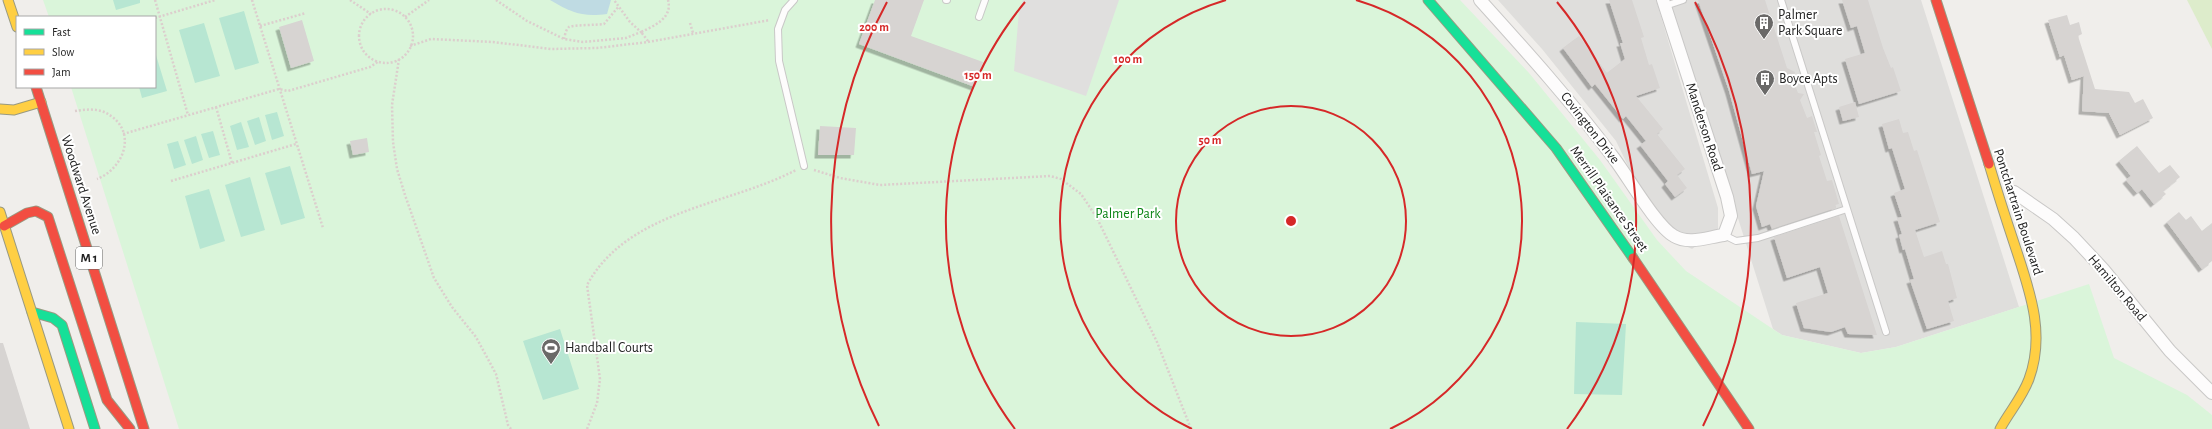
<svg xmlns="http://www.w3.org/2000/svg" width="2212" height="429" font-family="'Alegreya Sans',sans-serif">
  <defs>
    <filter id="shadow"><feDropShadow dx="-3.5" dy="3.5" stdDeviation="0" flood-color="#0004"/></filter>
  </defs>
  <rect width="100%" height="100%" fill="#f0eeeb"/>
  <!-- residential -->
  <path fill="#dfdedc" d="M1498,0H1656L1718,208V230L1692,249L1661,234L1616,141L1542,49Z
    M1669,0H1921L2019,307L1896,347L1861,353L1782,335L1773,329Z"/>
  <!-- grass -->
  <path fill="#ddeccb" d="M2187,0H2212V49Z"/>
  <!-- park -->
  <path fill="#daf5da" d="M43,0H1460L1529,73L1600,160L1657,240L1686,271L1782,335L1861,353L1896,347L2089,284L2114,358L2187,395L2212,415V429H179L71,87H155V17H49Z"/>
  <!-- pitch -->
  <path fill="#b7e6d2" d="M113,0H140V3L116,10Z
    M244,11L259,63L235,70L219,18Z
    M204,23L220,76L195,83L179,30Z
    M155,52L167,91L142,98L139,87H155Z
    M277,112L284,136L272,140L265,115Z
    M259,117L266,141L255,145L247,121Z
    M241,122L249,147L237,150L230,126Z
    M213,131L220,155L209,158L201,134Z
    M196,136L203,160L192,164L184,140Z
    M178,141L186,165L174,169L167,144Z
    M290,166L305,218L281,225L265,173Z
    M250,177L265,230L241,237L225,185Z
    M209,189L225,241L200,249L185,196Z
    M1576,322L1626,324L1622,395L1574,394Z
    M560,329L579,389L543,400L523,341Z"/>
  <!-- parking -->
  <path fill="#e0dfde" d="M1023,0H1119L1086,96L1014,71L1019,11Z"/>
  <!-- water -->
  <path fill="#bfdbe3" d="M550,0H611L607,14C582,17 572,13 550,0Z"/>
  <!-- building -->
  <path fill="#d7d4d2" filter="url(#shadow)" d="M875,0H924L911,36L983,62L975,87L859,44Z
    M1609,0H1632L1644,37L1641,38L1649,65L1652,64L1660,88L1636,96L1663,129L1657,134L1685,169L1677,175L1687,188L1675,197L1665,184L1668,181L1640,145L1646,141L1626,116L1623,119L1595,84L1592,87L1563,48L1579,36L1607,73L1625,59L1620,43H1623Z
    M1698,0H1765L1787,68L1795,72L1793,80L1798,93L1804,94L1800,100L1807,118L1812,116L1817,132H1814L1821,155L1819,156L1827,181L1832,180L1839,204L1835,205L1836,208L1772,229L1770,224L1762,227L1756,206L1764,171L1752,174L1729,91Z
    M1842,0H1868L1883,48L1891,68L1893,67L1901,91L1859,104L1845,59L1865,53L1857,26L1851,28Z
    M2067,15L2070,25L2079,22L2082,34L2078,36L2095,89L2129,92L2135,103L2143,99L2153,118L2120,135L2109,113L2082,111L2084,76L2072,80L2064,55L2060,57L2048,20Z
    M302,20L314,61L291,68L279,27Z
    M1855,102L1859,117L1843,121L1839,107Z
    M1899,119L1903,133L1908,132L1914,151L1917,150L1940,222L1915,230L1924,257L1942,251L1946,264H1948L1957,298L1948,301L1954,321L1927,329L1910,280L1914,279L1905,249L1903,250L1899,235L1902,234L1897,218L1902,217L1894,193L1905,189L1892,148L1889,149L1882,124Z
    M820,126L856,128L854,155H818Z
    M367,138L369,152L353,155L350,141Z
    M2137,146L2159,173L2170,165L2180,177L2163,191L2166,194L2154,204L2142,189L2137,193L2126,180L2131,176L2119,161Z
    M2179,212L2186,220L2191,216L2202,231L2212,223V261L2202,269L2167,222Z
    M1839,216L1877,335L1848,334L1845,327L1831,332L1804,328L1796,303L1828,293L1820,267L1787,278L1774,237Z
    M0,343H3L30,429H0Z"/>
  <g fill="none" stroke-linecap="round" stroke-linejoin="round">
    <!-- lane casing -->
    <g stroke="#c9c8c7" stroke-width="8">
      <path id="lane" d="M794,0L785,10L778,29L779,61L804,166
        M946,0H947
        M1781,0L1886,332
        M1665,6L1683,0
        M979,17L985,0
        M1724,235L1736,241L1758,238L1847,209"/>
    </g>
    <!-- street casing -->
    <g stroke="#c9c8c7" stroke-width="14">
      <path id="street" d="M1480,0C1526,51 1572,102 1613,157C1627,175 1656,226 1674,236C1689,245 1708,237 1724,235L1731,216L1727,197L1663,0
        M2014,192L2053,219L2074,238L2103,269L2170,351L2212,393"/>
    </g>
    <!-- fast casing -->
    <g stroke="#999a82" stroke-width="11">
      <path id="fast" d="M1428,0L1556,148L1633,258
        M32,312L53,318L62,325L95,429"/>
    </g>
    <!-- slow casing -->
    <g stroke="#999a82" stroke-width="11">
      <path id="slow" d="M8,0L17,27
        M0,109L14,110L41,102
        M1989,164C1997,191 2006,219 2015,246C2029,289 2046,333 2029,379C2022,398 2009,412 2000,429
        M0,212L69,429"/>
    </g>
    <!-- jam casing -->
    <g stroke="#999a82" stroke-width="11">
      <path id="jam" d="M1936,0L1989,164
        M36,87L144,429
        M4,226L27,213L36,211L48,217L107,400L130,429
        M1633,258L1749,429"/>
    </g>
    <!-- path -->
    <path stroke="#dccecd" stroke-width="2.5" stroke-dasharray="2 2" stroke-linecap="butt" d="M155,0L188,115
      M252,0L323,228
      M350,0L371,14
      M496,0L527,21L564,39L583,42L626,38L641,32L630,22L614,0
      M359 36a27 27 0 1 1 54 0a27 27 0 1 1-54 0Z
      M405,17L429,0
      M155,18L215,0
      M690,23L693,33
      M260,26L306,13
      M564,39C565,35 566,29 569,27C571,25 598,25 604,24L619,6
      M648,41L641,32C654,26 673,18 668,0
      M410,46L431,39L493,42L551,49L597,48L648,42L770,20
      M399,59L392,105L393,142L397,169L405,195L434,278L452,307L476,337L496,374L508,425L511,429
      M216,107L232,163
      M75,111C87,109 101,108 111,116C137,134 123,169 97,179
      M123,134L279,89L288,91L370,67L379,61
      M814,170L840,178L880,185L1050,176L1061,179L1081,194L1097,218L1157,342L1191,429
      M171,181L296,144
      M587,429L597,403L600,379L587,285C628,210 727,206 796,170"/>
    <!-- lane -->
    <use href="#lane" stroke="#fdfcfc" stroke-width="6"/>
    <!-- street -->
    <use href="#street" stroke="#fdfcfc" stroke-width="12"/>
    <!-- fast -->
    <use href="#fast" stroke="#16e098" stroke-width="9"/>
    <!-- slow -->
    <use href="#slow" stroke="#ffcf43" stroke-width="9"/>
    <!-- jam -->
    <use href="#jam" stroke="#f24e42" stroke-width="9"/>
  </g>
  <!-- distance rings -->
  <g fill="none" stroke="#d62828" stroke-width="2">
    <circle cx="1291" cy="221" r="115"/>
    <path d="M1192 429A230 230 0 0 1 1226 0M1356 0A230 230 0 0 1 1390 429"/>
    <path d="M1015 429A345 345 0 0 1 1025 2M1557 2A345 345 0 0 1 1567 429"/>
    <path d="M879 426A460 460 0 0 1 887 2M1695 2A460 460 0 0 1 1703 426"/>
  </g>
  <!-- icons -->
  <defs>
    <g id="building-pin" transform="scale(1)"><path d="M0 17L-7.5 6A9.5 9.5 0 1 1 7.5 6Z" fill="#6a6968" stroke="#fff"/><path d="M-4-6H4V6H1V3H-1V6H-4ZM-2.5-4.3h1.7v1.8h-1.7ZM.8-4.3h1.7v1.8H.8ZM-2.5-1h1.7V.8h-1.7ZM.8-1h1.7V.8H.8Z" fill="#fff"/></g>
    <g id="stadium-pin" transform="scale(1)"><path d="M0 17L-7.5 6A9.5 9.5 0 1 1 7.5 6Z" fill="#6a6968" stroke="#fff"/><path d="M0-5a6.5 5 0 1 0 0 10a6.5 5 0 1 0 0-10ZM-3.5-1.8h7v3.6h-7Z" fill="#fff"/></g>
  </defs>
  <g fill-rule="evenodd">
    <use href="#building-pin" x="1764" y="23"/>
    <use href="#building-pin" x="1765" y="79"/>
    <use href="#stadium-pin" x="551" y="348"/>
  </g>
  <g text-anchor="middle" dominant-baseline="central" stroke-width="4" stroke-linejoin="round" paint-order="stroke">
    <!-- shield labels -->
    <rect fill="#fff" stroke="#646464" stroke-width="1" x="76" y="247" width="26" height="22" rx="3"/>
    <g font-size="13" font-weight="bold" fill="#222">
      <text x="89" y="258">M 1</text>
    </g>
    <!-- poi labels -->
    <g font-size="14" fill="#222" stroke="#fff" text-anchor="start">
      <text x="1778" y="15">Palmer<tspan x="1778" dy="16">Park Square</tspan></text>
      <text x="1779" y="79">Boyce Apts</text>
      <text x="565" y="348">Handball Courts</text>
    </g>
    <!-- street labels -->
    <g font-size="14" fill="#222" stroke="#fff">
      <text transform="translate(1704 127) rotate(72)">Manderson Road</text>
      <text transform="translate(1590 128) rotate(52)">Covington Drive</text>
      <text transform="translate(81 185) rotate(72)">Woodward Avenue</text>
      <text transform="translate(1609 199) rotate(55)">Merrill Plaisance Street</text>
      <text transform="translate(2018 212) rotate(72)">Pontchartrain Boulevard</text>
      <text transform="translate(2117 288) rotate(50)">Hamilton Road</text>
    </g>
    <!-- park labels -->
    <g font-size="14" fill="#0c8416" stroke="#fff">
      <text x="1128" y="214">Palmer Park</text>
    </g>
  </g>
  <circle cx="1291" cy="221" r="6" fill="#d62828" stroke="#fff" stroke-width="2"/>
  <g font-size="12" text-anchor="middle" font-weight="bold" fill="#d62828" stroke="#fff" stroke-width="4" stroke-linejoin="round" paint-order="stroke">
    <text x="874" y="31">200 m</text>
    <text x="1128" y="63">100 m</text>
    <text x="978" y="79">150 m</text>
    <text x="1210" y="144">50 m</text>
  </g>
  <!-- legend -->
  <rect x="16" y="16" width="140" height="72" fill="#ffffff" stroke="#a7a7a7"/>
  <rect x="24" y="29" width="20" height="6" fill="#16e098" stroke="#a7a7a7"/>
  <text x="52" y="36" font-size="12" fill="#222222">Fast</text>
  <rect x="24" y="49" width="20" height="6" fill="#ffcf43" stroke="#a7a7a7"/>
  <text x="52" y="56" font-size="12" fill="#222222">Slow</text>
  <rect x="24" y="69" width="20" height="6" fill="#f24e42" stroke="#a7a7a7"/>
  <text x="52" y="76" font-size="12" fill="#222222">Jam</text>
</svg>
